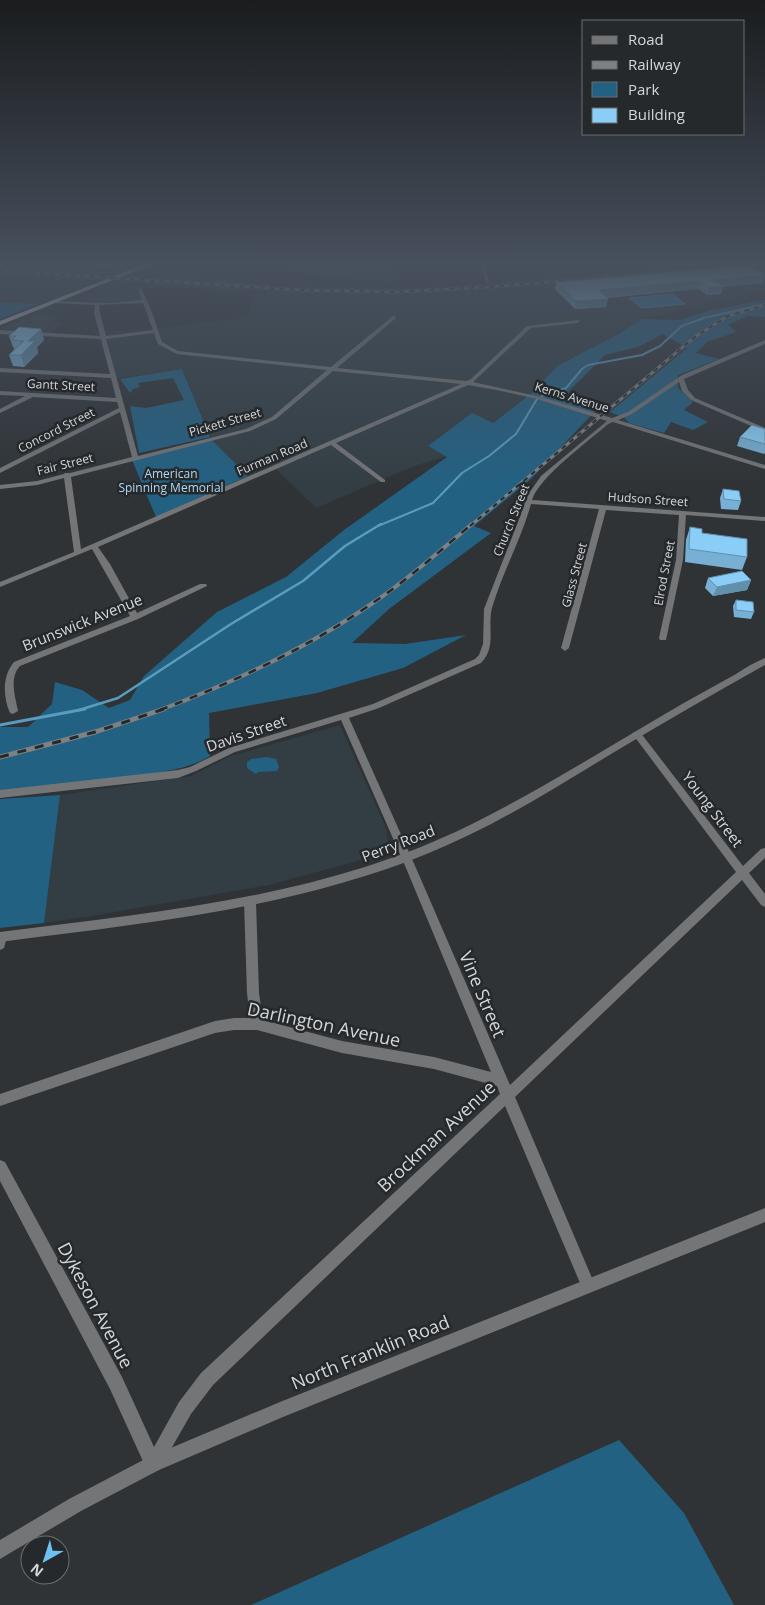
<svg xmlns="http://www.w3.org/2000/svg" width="765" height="1605" font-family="'Open Sans',sans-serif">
  <rect width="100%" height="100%" fill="#2f3336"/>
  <!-- built -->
  <path fill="#333e44" d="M34,263H89L50,267L277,285L349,288H411L493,283L733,263H765V290L642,319L617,335L557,366L533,392L492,423L428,446L447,456L414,466L316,508L272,465L248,476L212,440L182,369L114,379L95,332L152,329L249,317L253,294L273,293L94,282L39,304L0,302V265L43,267Z
    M220,263H393L396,281L331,277L272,266Z
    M112,285L142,287L144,302H97L72,300Z
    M37,314L57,316L51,322L62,323L50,333L0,329Z
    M340,725L386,828L390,852L269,885L86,917L44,923L60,795L191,776L231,756Z"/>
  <!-- green -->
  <path fill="#236183" d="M765,300V317L748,316L728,325L736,332L707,342L696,353L719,359L678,375V388L693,402L684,410L708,422L693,430L671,422L664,433L629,423L625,418L610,412L687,348L663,334L638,347L605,355L570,390L564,400L597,409L531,479L474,526L491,533L389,609L352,643L405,644L466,635L403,668L317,693L209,713L210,756C187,770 159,772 133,776C89,783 44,787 0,792V727H28L52,704L55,682L82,690L109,708L130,700L144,676L217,612L286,577L344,530L447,457L428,446L472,413L493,423L533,392L557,366L617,335L642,319L680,320L711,310Z
    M0,302L39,304L0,319Z
    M182,369L210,437L139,453L130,406L146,408L184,400L173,378L138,383L140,387L133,389L130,393L120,379Z
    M212,440L248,476L156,517L132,460Z
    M267,757L276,759L279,767L277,771L258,772L256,774L247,768V762L251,759Z
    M60,795L44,923L0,928V799Z
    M619,1440L684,1513L734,1605H251Z"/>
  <!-- water -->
  <path fill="#2482b2" stroke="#599cbe" d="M673,294L685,304L642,308L629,298Z"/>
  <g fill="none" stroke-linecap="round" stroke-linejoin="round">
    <!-- stream-far2 -->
    <path stroke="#599cbe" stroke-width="2" d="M542,396L566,388L582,369L588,365L642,355L660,346L682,326L704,318L765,304
      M378,526L433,503L462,473L489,456L516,434L537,399"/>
    <!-- stream-far1 -->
    <path stroke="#599cbe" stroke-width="2.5" d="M79,710L118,698L231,624L303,581L345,546L381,524"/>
    <!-- stream -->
    <path stroke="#599cbe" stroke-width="3" d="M0,725L85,709"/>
    <!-- minor-tunnel -->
    <path stroke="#484c4e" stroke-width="5" stroke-dasharray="5 2.5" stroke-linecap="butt" d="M754,263L760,267"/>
    <!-- minor -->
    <path fill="#737576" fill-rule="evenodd" d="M65,263H83L138,270L136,271Z
      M305,263H309V269L305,268Z
      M480,263H484L490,284L486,283Z
      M649,263L663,265L703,263L663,267Z
      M140,288C147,294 158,330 162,342L178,351L331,367L394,315L396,318L337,368L466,381L471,379L527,326L580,320L578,323L531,328L473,382L541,397L612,418L628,412L682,375L765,340V344L684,379L688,390L695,398L765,428V432L691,400L682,391L679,382L632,414L618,420L765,465V469L613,422L608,424C589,441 539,477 532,500L765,517V521L686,515L683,560L666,640H660L659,638L676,560L679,515L606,510L569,648L565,651L561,648L599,509L531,504C521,540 502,573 492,608C487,628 497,647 481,663L379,708L349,718L416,868L510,1085L736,872L634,736L632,734L634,732H640L743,866L761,849L765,848V858L749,873L765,894V907L761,905L742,880L515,1097L595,1285L593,1290L588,1292L583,1290L505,1106L213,1385L191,1414L159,1470L153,1472L147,1470L110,1389L0,1181V1160L5,1162L122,1377L154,1447L179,1402L201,1373L500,1094L497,1086L434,1069L342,1053L257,1030H234L215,1033L0,1106V1094L215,1021L234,1018H250L247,993L244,902L246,899L250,897L254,899L256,902L259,993L263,1020L342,1041L434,1057L491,1072L406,868L341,720L235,752L196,771L178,778L0,798V790L178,770L190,767L229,748L373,704L475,659L479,655L483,644L484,609L521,514L527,496L541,476L607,421L537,399L497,390L468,385L336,443L385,480V482H381L331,445L98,547L110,564L137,613L200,584H206L207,586L138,619L20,666C9,678 15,696 18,711L13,714L10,713C3,697 2,676 14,662L130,616L92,549L0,587V582L74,552L64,478L37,485L0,489V485L37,481L64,474L65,473H70L132,457L120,412L0,473V468L119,408L117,402L33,397L0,413V409L25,396L0,395V391L116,398L111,378L0,372V368L110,374L101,339L0,334V330L100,336L94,313L95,305L54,303L52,301L109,303L142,300L138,289ZM143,303L153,330L106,336L100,313L99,305ZM154,333L158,344L177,354L327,370L272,417L246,429L138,456L106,339ZM333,371L461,384L81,549L71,477L250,431L276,419Z
      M0,932L5,934L7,937L4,948L0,950Z"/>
    <!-- tertiary -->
    <path fill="#737576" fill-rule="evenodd" d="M765,658V665C713,694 662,724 611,754C552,790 493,827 429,853C292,909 145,923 0,942V932C159,912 324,897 470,825C543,789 611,745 682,704C700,694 718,684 736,674C745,668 755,662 765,658Z
      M765,1208V1222L283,1417L159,1470L81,1511L0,1559V1540L69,1499L147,1458L280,1402Z"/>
    <!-- trunk -->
    <path fill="#bec4c7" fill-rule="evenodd" d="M147,263H156L0,325V321Z"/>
    <!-- rail-far2 casing -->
    <g stroke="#7e8183" stroke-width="3">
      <path id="rail-far2" d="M0,271L302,290L395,292L489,287L765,264
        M470,526L696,336L728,316L765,305"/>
    </g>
    <!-- rail-far1 casing -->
    <g stroke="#7e8183" stroke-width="4">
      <path id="rail-far1" d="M160,710C237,681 312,646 380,598C412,576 441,550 472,524"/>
    </g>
    <!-- rail casing -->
    <g stroke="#7e8183" stroke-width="5">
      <path id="rail" d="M0,757L95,732L164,709"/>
    </g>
    <!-- rail-far2 -->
    <use href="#rail-far2" stroke="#25292c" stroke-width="2" stroke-dasharray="5" stroke-linecap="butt"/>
    <!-- rail-far1 -->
    <use href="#rail-far1" stroke="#25292c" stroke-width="2.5" stroke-dasharray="8" stroke-linecap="butt"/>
    <!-- rail -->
    <use href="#rail" stroke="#25292c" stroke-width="3" stroke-dasharray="9" stroke-linecap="butt"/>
  </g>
  <!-- wall -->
  <path fill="#77b0d4" d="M765,274L763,283L723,287L721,294L707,295L699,289L607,298L606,307L575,309L555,289L556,282Z
    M41,329L44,340L37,347L38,353L24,367L13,366L9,355L14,350V347H13L9,336Z
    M765,429V453L764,454L737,446L740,437Z
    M723,489L741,501L738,510L721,509L720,498Z
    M690,527L747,557L742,570L685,562L686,540Z
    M708,578L751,580L747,590L713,596L705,588Z
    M736,600L754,612L751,619L734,617L733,606Z"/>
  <!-- shaded-wall -->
  <path fill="#6190ac" d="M765,275L763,283L723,287L721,294L707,295L709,287L714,280Z
    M701,281L699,289L598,298L599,290Z
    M608,299L606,307L575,309L576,301Z
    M41,329L44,340L37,347L38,353L24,367L21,355L28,341Z
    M751,580L747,590L713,596L717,587Z"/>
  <!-- building -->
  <path fill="#8acdf6" stroke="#6190ac" d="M751,265L765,275L714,280L723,286L709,287L701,281L599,290L608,299L576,301L556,282Z
    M19,327L41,329L28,341H35L21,355H9L24,341L12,340L16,336H9Z
    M752,425L765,429V444L740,437Z
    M723,489L739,491L741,501L724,499Z
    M690,527L702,529V533L747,539V557L689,549Z
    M742,571L751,580L717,587L708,578Z
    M736,600L753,602L754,612L736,610Z"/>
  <!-- sky -->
  <linearGradient id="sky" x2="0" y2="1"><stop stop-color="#1a1c1e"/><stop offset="0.54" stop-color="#47505d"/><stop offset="1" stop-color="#47505d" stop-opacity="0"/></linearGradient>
  <rect width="765" height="488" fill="url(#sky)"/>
  <g text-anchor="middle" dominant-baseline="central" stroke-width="5" stroke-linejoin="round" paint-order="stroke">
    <!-- far-street labels -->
    <g font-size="12" fill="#d5d7d9" stroke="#25292c">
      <text transform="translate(61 385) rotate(3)">Gantt Street</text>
      <text transform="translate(572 397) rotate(17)">Kerns Avenue</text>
      <text transform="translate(225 422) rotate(-16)">Pickett Street</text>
      <text transform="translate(56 430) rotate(-27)">Concord Street</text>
      <text transform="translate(272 457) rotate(-23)">Furman Road</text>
      <text transform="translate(65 464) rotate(-14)">Fair Street</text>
      <text transform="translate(648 499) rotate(4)">Hudson Street</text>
      <text transform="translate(511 520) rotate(-68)">Church Street</text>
      <text transform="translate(664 573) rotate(-79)">Elrod Street</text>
      <text transform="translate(574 575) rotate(-75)">Glass Street</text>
    </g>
    <!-- far-park labels -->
    <g font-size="12" fill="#afd8f2" stroke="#25292c">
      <text x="171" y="473">American<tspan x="171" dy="14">Spinning Memorial</tspan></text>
    </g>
    <!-- street labels -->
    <g font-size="15" fill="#d5d7d9" stroke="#25292c">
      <text transform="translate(82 622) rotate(-22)">Brunswick Avenue</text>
      <text transform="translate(246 733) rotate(-19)">Davis Street</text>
      <text transform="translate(713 809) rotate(53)">Young Street</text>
      <text transform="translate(398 843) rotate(-21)">Perry Road</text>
    </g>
    <!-- near-street labels -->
    <g font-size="18" fill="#d5d7d9" stroke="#25292c">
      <text transform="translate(483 994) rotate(67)">Vine Street</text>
      <text transform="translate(324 1024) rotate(12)">Darlington Avenue</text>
      <text transform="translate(436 1136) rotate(-43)">Brockman Avenue</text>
      <text transform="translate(96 1305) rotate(62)">Dykeson Avenue</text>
      <text transform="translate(370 1352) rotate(-22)">North Franklin Road</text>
    </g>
  </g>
  <!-- legend -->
  <rect x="582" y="20" width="162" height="115" fill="#25292c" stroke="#6b6f71"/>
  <rect x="592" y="36" width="25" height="8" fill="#737576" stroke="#6b6f71"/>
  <text x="628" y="45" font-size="15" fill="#d5d7d9">Road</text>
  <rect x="592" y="61" width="25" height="8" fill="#7e8183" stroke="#6b6f71"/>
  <text x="628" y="70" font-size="15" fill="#d5d7d9">Railway</text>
  <rect x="592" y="82" width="25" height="15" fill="#236183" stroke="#6b6f71"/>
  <text x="628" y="95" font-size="15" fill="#d5d7d9">Park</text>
  <rect x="592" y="108" width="25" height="15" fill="#8acdf6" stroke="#6b6f71"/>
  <text x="628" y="120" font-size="15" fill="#d5d7d9">Building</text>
  <!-- north arrow -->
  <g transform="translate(45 1560) rotate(219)"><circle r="24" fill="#25292c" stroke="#6b6f71"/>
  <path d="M0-4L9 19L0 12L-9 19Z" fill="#6ec2f3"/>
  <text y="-8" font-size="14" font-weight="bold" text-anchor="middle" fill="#d5d7d9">N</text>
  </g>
</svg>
